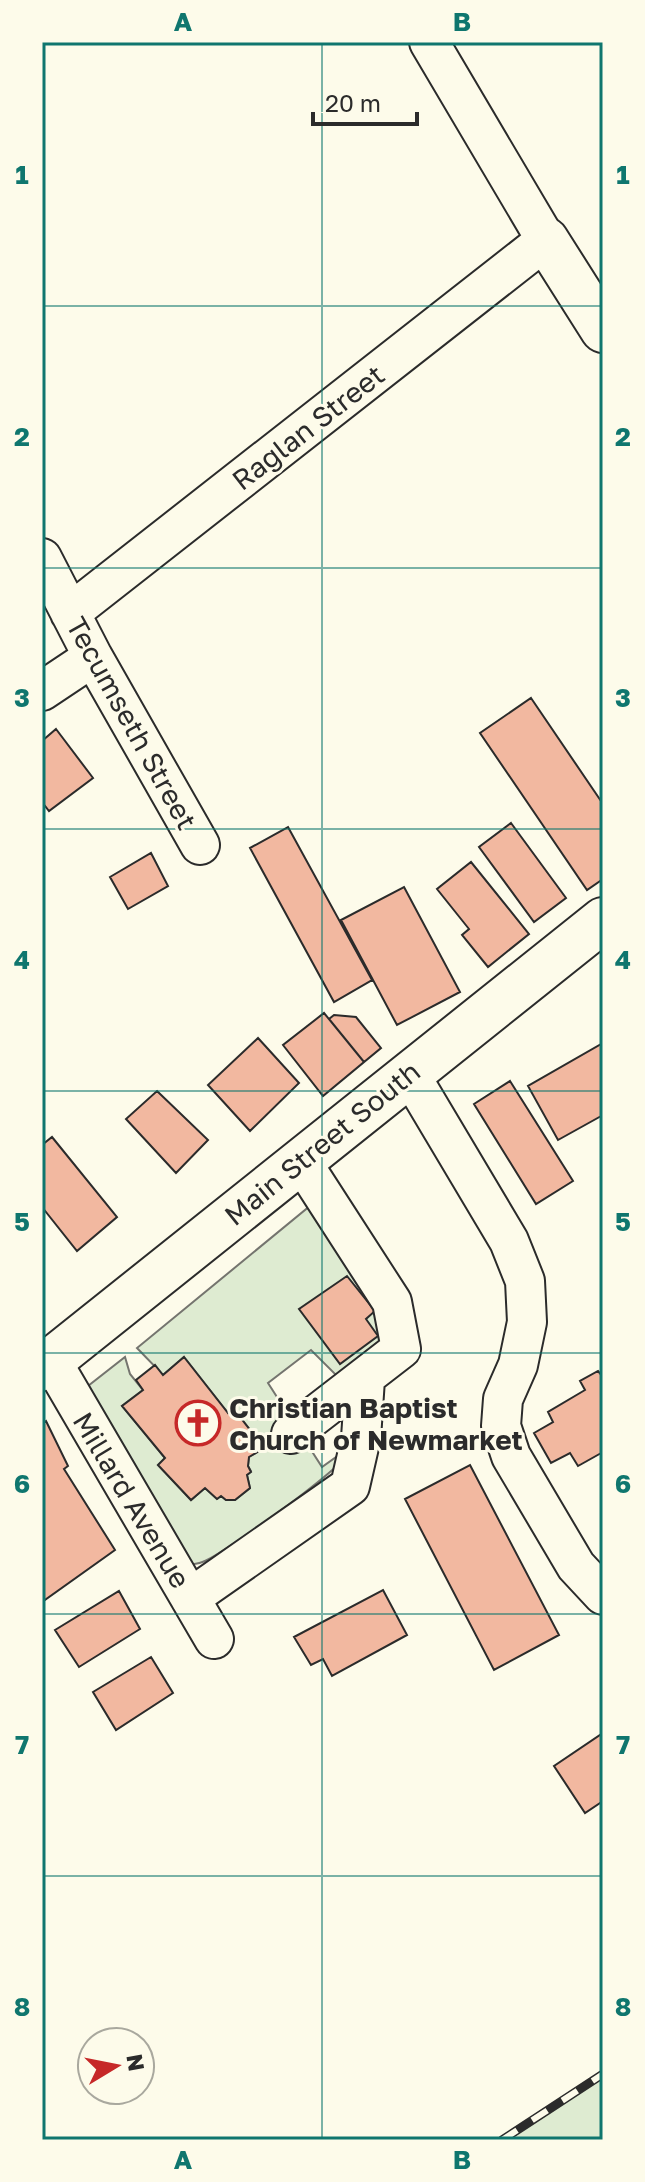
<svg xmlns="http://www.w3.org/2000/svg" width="645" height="2182" font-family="'Golos Text',sans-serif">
  <rect width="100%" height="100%" fill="#fdfbea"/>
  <!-- green -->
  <path fill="#deebd1" stroke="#74746e" stroke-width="2" d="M316,1201L370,1273L386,1336L336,1375L311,1350L268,1383L322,1467L357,1442C353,1462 229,1550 205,1561C199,1564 193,1564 187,1565L88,1386L125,1357L130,1374L143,1390L122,1406L165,1458L158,1465L191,1500L205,1488L217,1499L221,1496L226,1500H235L250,1488L247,1475L251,1471L248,1466L249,1457L264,1448L234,1409L228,1413L184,1357L163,1375L137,1348Z
    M603,2075V2140H504Z"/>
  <!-- building -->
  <path fill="#f2b8a0" stroke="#2b2b2b" stroke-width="2" d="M531,698L603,804V879L587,890L480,733Z
    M56,729L93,778L49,811L42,802V741Z
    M511,823L566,898L534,922L479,847Z
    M288,827L372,980L334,1002L250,848Z
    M151,853L168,886L128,909L110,877Z
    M471,862L529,934L488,967L462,935L469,929L437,889Z
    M404,887L460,992L397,1025L341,920Z
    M324,1013L364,1062L323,1096L283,1045Z
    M334,1015L356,1017L381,1048L364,1062L329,1019Z
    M258,1038L299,1083L250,1131L208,1085Z
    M603,1043V1115L558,1140L528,1086Z
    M510,1081L573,1181L536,1204L474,1104Z
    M157,1091L208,1140L176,1173L126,1119Z
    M52,1137L117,1217L77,1251L42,1207V1145Z
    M347,1276L375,1311L366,1319L378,1336L340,1364L299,1309Z
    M184,1357L228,1413L233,1408L264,1448L249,1457L248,1466L251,1472L247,1475L250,1488L235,1500H226L221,1496L217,1499L205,1488L191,1500L158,1465L165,1458L122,1406L143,1390L136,1380L155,1365L163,1375Z
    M598,1371L603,1377V1452L578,1466L570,1453L551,1463L534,1433L553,1422L548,1412L585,1390L580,1381Z
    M46,1421L68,1466L64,1469L115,1550L42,1602V1424Z
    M470,1465L559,1635L494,1670L405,1499Z
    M383,1590L407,1635L332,1676L323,1659L311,1665L294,1637Z
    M119,1591L140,1629L79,1667L55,1630Z
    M151,1657L173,1693L116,1730L93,1692Z
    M603,1733V1801L585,1813L554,1766Z"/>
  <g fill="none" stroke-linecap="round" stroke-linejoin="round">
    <!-- minor casing -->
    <g stroke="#2b2b2b" stroke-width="42">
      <path id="minor" d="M42,558L93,657L200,845
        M70,613L546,240L429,42
        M42,691L93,657
        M409,1073L509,1241L525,1281L527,1322L518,1365L503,1399L501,1426L511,1456L576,1566L603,1595
        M51,1360L214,1639
        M291,1434L401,1349L392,1302L301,1161
        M190,1598L350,1486L361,1438L365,1379"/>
    </g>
    <!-- major casing -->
    <g stroke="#2b2b2b" stroke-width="48">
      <path id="major" d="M546,240L603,330
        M42,1368L603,920"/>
    </g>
    <!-- minor -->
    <use href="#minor" stroke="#fdfbea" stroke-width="38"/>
    <!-- major -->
    <use href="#major" stroke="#fdfbea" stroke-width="44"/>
    <!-- rail casing -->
    <g stroke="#2b2b2b" stroke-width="9">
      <path id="rail" d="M502,2140L603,2074"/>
    </g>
    <!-- rail -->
    <use href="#rail" stroke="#fdfbea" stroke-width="6" stroke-dasharray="18" stroke-linecap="butt"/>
  </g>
  <!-- grid -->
  <path fill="none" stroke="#0f766e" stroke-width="2" stroke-opacity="0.55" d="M322,42V2140M42,306H603M42,568H603M42,829H603M42,1091H603M42,1353H603M42,1614H603M42,1876H603"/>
  <!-- icons -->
  <defs>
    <g id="church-ring" transform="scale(2.3)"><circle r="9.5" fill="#fdfbea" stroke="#c62828" stroke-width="1.5"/><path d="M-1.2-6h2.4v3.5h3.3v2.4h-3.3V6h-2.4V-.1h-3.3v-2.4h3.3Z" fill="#c62828"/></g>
  </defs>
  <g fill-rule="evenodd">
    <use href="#church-ring" x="198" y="1423"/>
  </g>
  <g text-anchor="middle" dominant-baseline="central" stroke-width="6" stroke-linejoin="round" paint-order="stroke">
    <!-- street labels -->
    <g font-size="28" fill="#2b2b2b" stroke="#fdfbea">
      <text transform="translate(308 427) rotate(-38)">Raglan Street</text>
      <text transform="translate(132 723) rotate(61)">Tecumseth Street</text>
      <text transform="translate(322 1143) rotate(-39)">Main Street South</text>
      <text transform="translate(132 1500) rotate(59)">Millard Avenue</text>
    </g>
    <!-- poi labels -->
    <g font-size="28" font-weight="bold" fill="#2b2b2b" stroke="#fdfbea" text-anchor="start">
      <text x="229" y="1407">Christian Baptist<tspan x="229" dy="32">Church of Newmarket</tspan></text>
    </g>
  </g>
  <!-- border -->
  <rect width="645" height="2182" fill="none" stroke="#fdfbea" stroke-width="88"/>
  <!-- north arrow -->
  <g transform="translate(116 2066) rotate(80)"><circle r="38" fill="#fdfbea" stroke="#a9a89e" stroke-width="2"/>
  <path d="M0-6L14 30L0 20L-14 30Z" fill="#c62828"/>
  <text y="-12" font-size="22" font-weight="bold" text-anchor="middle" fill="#2b2b2b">N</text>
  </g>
  <!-- scale -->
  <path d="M313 112v12h104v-12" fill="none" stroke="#2b2b2b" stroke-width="4"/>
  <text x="325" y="112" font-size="24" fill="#2b2b2b" stroke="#fdfbea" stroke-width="6" paint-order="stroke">20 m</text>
  <rect x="44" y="44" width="557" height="2094" fill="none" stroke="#0f766e" stroke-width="3"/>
  <g font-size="26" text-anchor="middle" font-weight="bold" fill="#0f766e">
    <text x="183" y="31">A</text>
    <text x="462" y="31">B</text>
    <text x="22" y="184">1</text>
    <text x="623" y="184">1</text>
    <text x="22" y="446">2</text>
    <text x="623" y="446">2</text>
    <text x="22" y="707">3</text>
    <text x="623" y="707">3</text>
    <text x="22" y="969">4</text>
    <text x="623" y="969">4</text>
    <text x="22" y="1231">5</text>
    <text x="623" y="1231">5</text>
    <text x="22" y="1493">6</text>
    <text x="623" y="1493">6</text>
    <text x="22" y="1754">7</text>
    <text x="623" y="1754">7</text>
    <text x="22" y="2016">8</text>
    <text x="623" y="2016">8</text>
    <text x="183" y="2169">A</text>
    <text x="462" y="2169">B</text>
  </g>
</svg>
